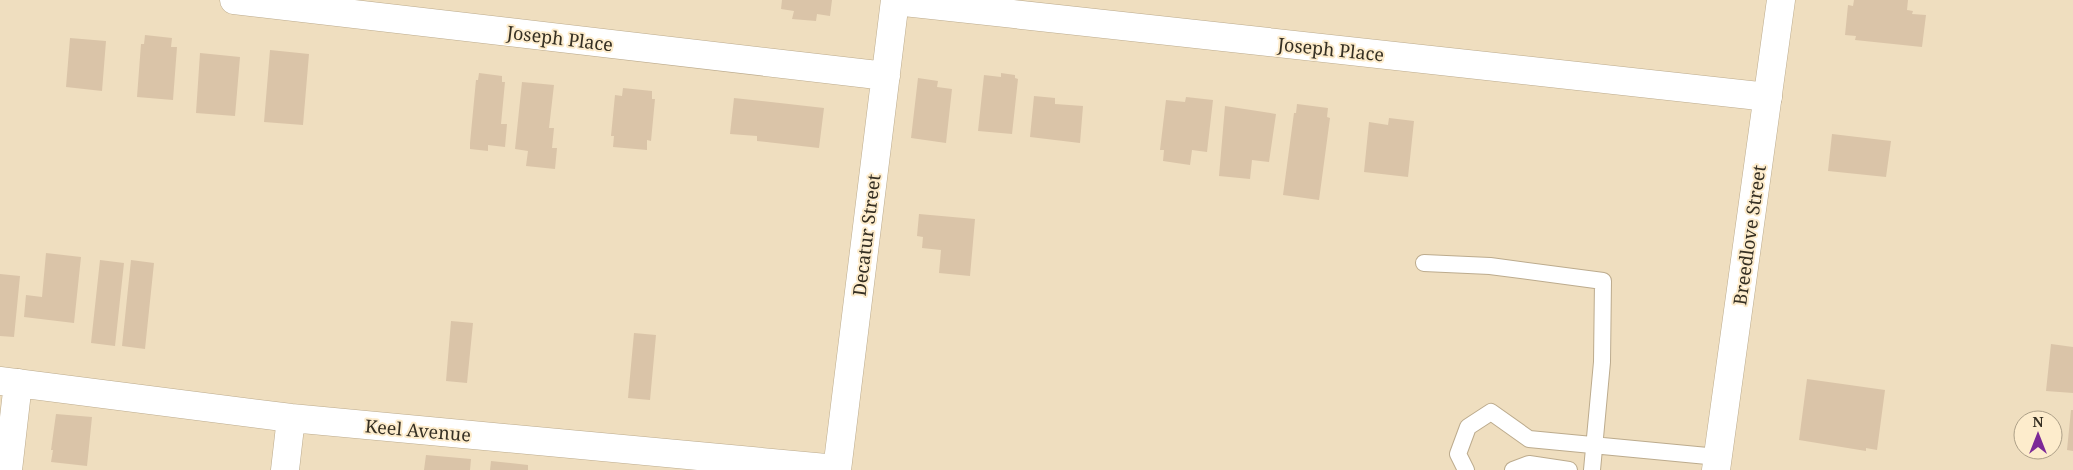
<svg xmlns="http://www.w3.org/2000/svg" width="2073" height="470" font-family="'Noto Serif',serif">
  <rect width="100%" height="100%" fill="#efdebf"/>
  <!-- building -->
  <path fill="#dac4a8" d="M782,0H832L830,16L817,14L816,21L792,19L794,11L781,9Z
    M1854,0H1908L1907,10L1913,11L1912,14L1926,15L1922,47L1855,40L1856,36L1845,35L1848,5L1853,6Z
    M145,35L172,38L171,47H177L173,100L137,97L141,44H144Z
    M70,38L106,41L102,91L66,87Z
    M270,50L309,54L303,125L264,122Z
    M200,53L240,57L235,116L196,113Z
    M479,73L502,76V82H505L501,124H507L505,147L488,145V151L470,149V143L476,80H478Z
    M1001,73L1015,75V78L1018,79L1012,134L978,131L984,75L1001,77Z
    M918,78L938,81L937,87L952,89L946,143L911,138Z
    M522,82L554,85L549,128H554L552,148H557L555,169L526,166L528,151L515,149Z
    M623,88L652,91V99H655L651,141L647,140V150L613,147L614,136H611L615,95L622,96Z
    M1034,96L1055,98V104L1083,106L1080,143L1030,137Z
    M1186,97L1213,100L1207,152L1192,150L1190,165L1163,161L1164,150H1160L1166,100L1185,102Z
    M734,98L824,108L819,148L757,141V136L730,134Z
    M1297,104L1328,108L1327,117L1330,118L1319,200L1283,195L1294,113H1296Z
    M1225,106L1276,114L1269,162L1252,160L1250,179L1219,176Z
    M1389,118L1414,121L1408,177L1364,172L1369,122L1388,125Z
    M1832,134L1891,141L1886,177L1828,171Z
    M919,214L975,219L970,276L939,273L941,250L922,248L923,237L917,236Z
    M46,253L81,257L74,323L24,317L26,295L42,297Z
    M100,260L124,263L115,346L91,343Z
    M131,260L154,263L145,349L122,346Z
    M0,274L20,276L14,337L0,336Z
    M451,321L473,323L467,383L446,381Z
    M634,333L656,335L650,400L628,398Z
    M2051,344L2073,347V393L2046,391Z
    M1807,379L1885,390L1877,450L1866,448V451L1799,440Z
    M2071,410H2073V451L2067,450Z
    M56,414L92,417L87,466L51,462L53,450H51Z
    M426,455L471,459L470,470H424Z
    M491,461L528,465V470H490Z"/>
  <g fill="none" stroke-linecap="round" stroke-linejoin="round">
    <!-- service casing -->
    <g stroke="#bcab8d" stroke-width="18">
      <path id="service" d="M1424,263L1490,266L1603,281L1602,362L1592,470
        M1466,470L1458,454L1468,427L1491,412L1529,439L1718,457
        M1513,470L1529,464L1569,470"/>
    </g>
    <!-- minor casing -->
    <g stroke="#bcab8d" stroke-width="29">
      <path id="minor" d="M234,0L886,76
        M895,1L1768,97
        M0,381L291,418L837,469
        M8,470L18,383
        M285,470L291,418
        M837,470L895,0"/>
    </g>
    <!-- tertiary casing -->
    <g stroke="#bcab8d" stroke-width="29">
      <path id="tertiary" d="M1716,470L1781,0"/>
    </g>
    <!-- service -->
    <use href="#service" stroke="#fff" stroke-width="16"/>
    <!-- minor -->
    <use href="#minor" stroke="#fff" stroke-width="28"/>
    <!-- tertiary -->
    <use href="#tertiary" stroke="#fff" stroke-width="28"/>
  </g>
  <g text-anchor="middle" dominant-baseline="central" stroke-width="4" stroke-linejoin="round" paint-order="stroke">
    <!-- street labels -->
    <g font-size="18" fill="#352f23" stroke="#fdeccc">
      <text transform="translate(560 38) rotate(7)">Joseph Place</text>
      <text transform="translate(1331 49) rotate(6)">Joseph Place</text>
      <text transform="translate(866 235) rotate(-83)">Decatur Street</text>
      <text transform="translate(1749 235) rotate(-82)">Breedlove Street</text>
      <text transform="translate(418 430) rotate(5)">Keel Avenue</text>
    </g>
  </g>
  <!-- north arrow -->
  <g transform="translate(2038 435)"><circle r="24" fill="#fdeccc" stroke="#ada088"/>
  <path d="M0-4L9 19L0 12L-9 19Z" fill="#7c2897"/>
  <text y="-8" font-size="14" font-weight="bold" text-anchor="middle" fill="#352f23">N</text>
  </g>
</svg>
